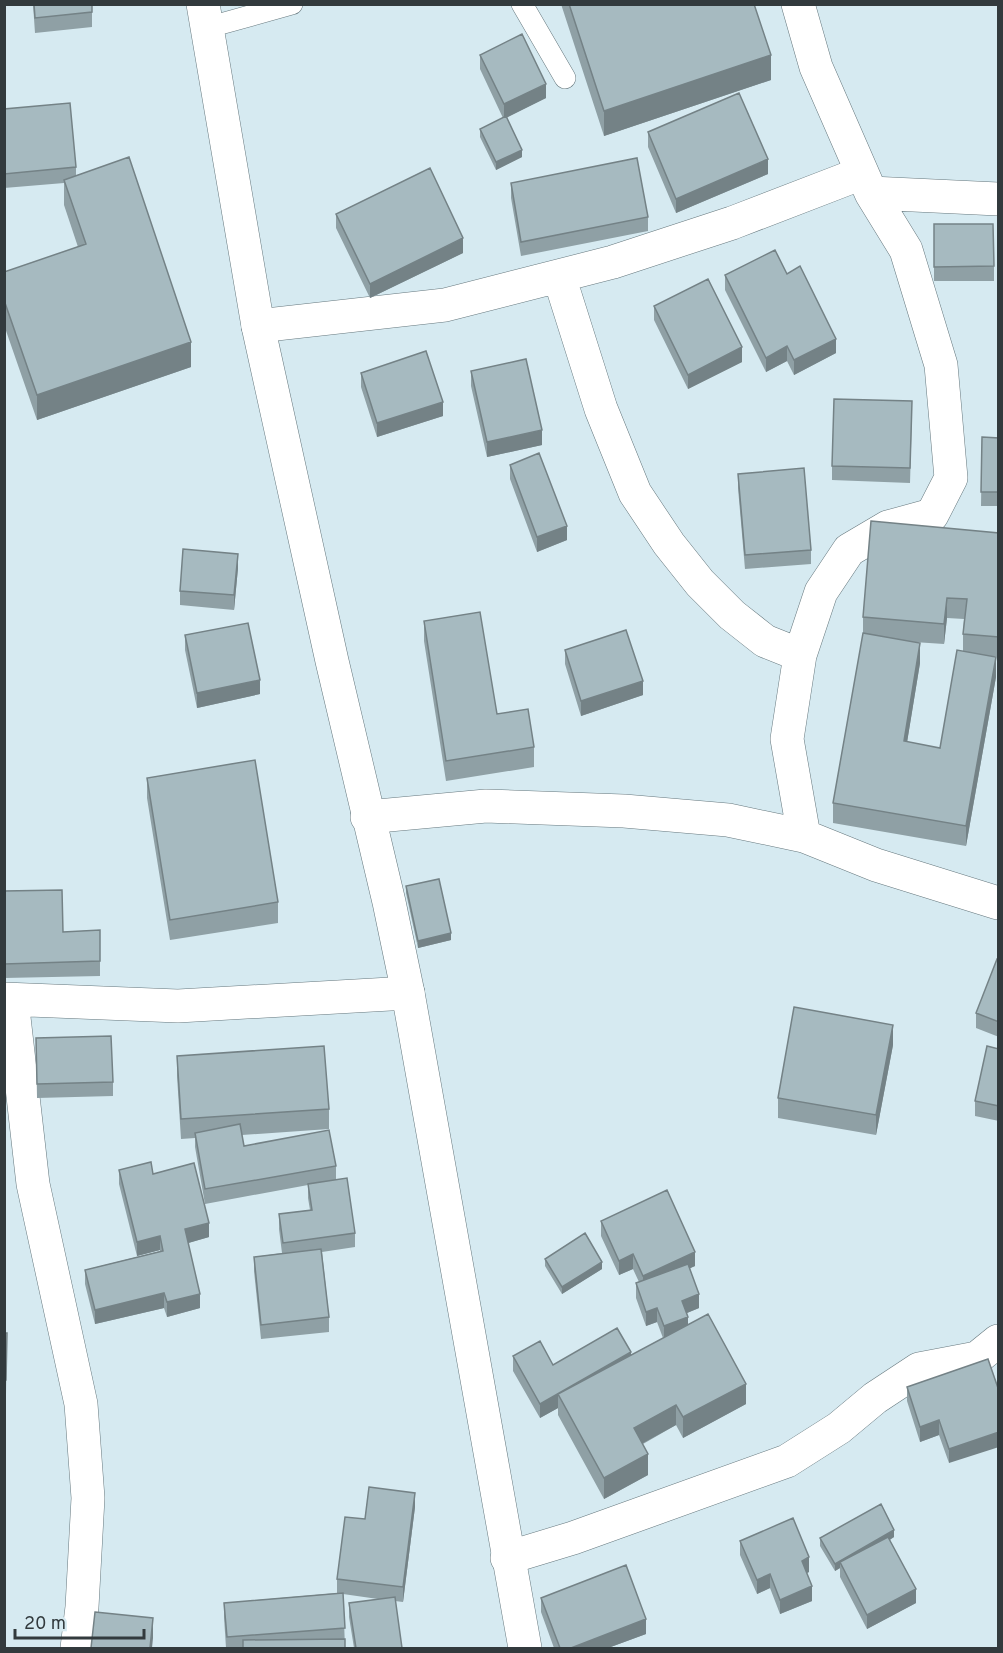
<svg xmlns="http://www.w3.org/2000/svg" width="1003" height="1653" font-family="Overpass,sans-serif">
  <rect width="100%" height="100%" fill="#d6eaf1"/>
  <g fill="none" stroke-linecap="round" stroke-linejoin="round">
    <!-- lane casing -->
    <g stroke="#66787e" stroke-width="22">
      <path id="lane" d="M522,4L565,78
        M206,28L292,4"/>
    </g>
    <!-- street casing -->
    <g stroke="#66787e" stroke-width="34">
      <path id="street" d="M798,4L816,67L871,193L906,250L941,365L951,478L932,515L888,527L849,550L821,592L800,655L787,739L804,836
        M871,193L998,199
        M559,276L601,409L635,493L669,544L700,583L732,615L765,641L800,655
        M258,326L445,305L613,262L732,223L862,173
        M367,817L486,806L624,811L728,820L804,836L876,865L998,903
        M4,999L178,1006L408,993
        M12,1000L33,1184L81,1404L88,1498L82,1607L77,1648
        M507,1558L573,1538L787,1461L839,1428L875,1398L919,1369L977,1358L998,1341"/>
    </g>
    <!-- secondary casing -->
    <g stroke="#66787e" stroke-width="34">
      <path id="secondary" d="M203,4L258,326L332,661L389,902L408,993L525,1648"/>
    </g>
    <!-- lane -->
    <use href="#lane" stroke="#fff" stroke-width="21"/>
    <!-- street -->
    <use href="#street" stroke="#fff" stroke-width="33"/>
    <!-- secondary -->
    <use href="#secondary" stroke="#fff" stroke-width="33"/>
  </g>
  <!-- wall -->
  <path fill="#8fa0a5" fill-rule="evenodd" d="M33,4H92V27L35,33Z
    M561,4H754L771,80L604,136Z
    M480,55L546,98L507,117L522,157L496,170L480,137V129L503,118L480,69Z
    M4,109L76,167V176L191,367L37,420L4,325V272L78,247L64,205V183L4,188Z
    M648,132L768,174L676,213L648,147Z
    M511,183L648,217V231L521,256L511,198Z
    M336,214L463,253L370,298L336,228Z
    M934,224L994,266V281H934Z
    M787,274L836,353L794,375L787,361L766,372L725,290V275Z
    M654,306L742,362L688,389L654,320Z
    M471,371L542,445L487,457L471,386Z
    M361,373L443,416L377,437L361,387Z
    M912,415L910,483L832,480V466Z
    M982,437L999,438V506H981Z
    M510,465L567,540L537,552L510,479Z
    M738,474L811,550V564L745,569L738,488Z
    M999,533V657L992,656L996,677L966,846L833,823V803L863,634V617ZM947,618L964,619L963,634V651L940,748L907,742L920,663L914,642L944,644Z
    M238,568L234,610L180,605V591Z
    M424,621L497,714L534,747V767L446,781L424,641Z
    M185,635L260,694L197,708L185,650Z
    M565,650L643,695L581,716L565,664Z
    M147,778L278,902V923L170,940L147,798Z
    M406,886L451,940L418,948L406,893Z
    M4,891L63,932L100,930V976L4,978Z
    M999,960V1037L976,1028V1013Z
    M36,1038L113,1082V1096L37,1098Z
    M893,1045L876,1135L778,1118V1098Z
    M999,1049V1121L975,1116V1101Z
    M177,1056L329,1109V1129L242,1135L244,1146L336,1166V1180L355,1233V1247L322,1252L329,1317V1332L261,1339L254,1271V1257L282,1253L279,1229V1214L310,1210L308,1198V1185L205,1204L195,1147V1138L181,1139L177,1076Z
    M119,1170L153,1174L209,1237L188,1243L200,1308L167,1317L164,1308L95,1324L85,1284V1270L160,1251V1250L137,1256L119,1184Z
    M601,1221L695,1266L690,1268L699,1308L687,1313L688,1324L746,1404L683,1438L676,1425L643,1444L648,1475L604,1499L558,1415V1408L540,1418L513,1371V1356L553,1365L631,1355L663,1338L657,1322L646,1326L636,1298V1283L639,1282L633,1269L619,1275L601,1236Z
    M545,1259L602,1269L562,1294L545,1266Z
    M4,1333H7L6,1394H4Z
    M988,1359L949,1463L939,1435L920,1442L907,1401V1387Z
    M415,1507L403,1602L395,1601L402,1648H354L349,1617V1603L378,1599L343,1594L345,1648H226L224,1617V1603L337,1593V1579L365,1519Z
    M894,1537L890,1540L916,1603L867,1629L840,1577V1568L835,1571L820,1546V1538Z
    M740,1541L809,1572L807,1573L812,1601L780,1614L770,1588L757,1594L740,1555Z
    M541,1598L646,1634L608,1648H554L541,1612Z"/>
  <!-- shaded-wall -->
  <path fill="#748286" d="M771,55V80L604,136V111Z
    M546,84V98L504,119V104Z
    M522,150V157L496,170V162Z
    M768,159V174L676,213V199Z
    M463,238V253L370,298V284Z
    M836,339V353L794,375V360Z
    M191,342V367L37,420V395Z
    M787,346V361L766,372V358Z
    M742,347V362L688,389V375Z
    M443,402V416L377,437V423Z
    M542,430V445L487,457V442Z
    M567,526V540L537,552V537Z
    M238,554V568L234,610V595Z
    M947,598V618L944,644V624Z
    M920,643V663L904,761V741Z
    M996,657V677L966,846V826Z
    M260,680V694L197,708V693Z
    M643,681V695L581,716V701Z
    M451,933V940L418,948V941Z
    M893,1025V1045L876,1135V1115Z
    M209,1223V1237L185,1244V1229Z
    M160,1236V1250L137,1256V1242Z
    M695,1252V1266L643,1290V1276Z
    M633,1254V1269L619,1275V1261Z
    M602,1262V1269L562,1294V1287Z
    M164,1293V1308L95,1324V1310Z
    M200,1294V1308L167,1317V1302Z
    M699,1294V1308L682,1315V1301Z
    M657,1308V1322L646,1326V1312Z
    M688,1317V1331L664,1340V1326Z
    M631,1352V1366L558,1394V1408L540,1418V1404Z
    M746,1384V1404L683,1438V1417Z
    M676,1405V1425L634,1448V1428Z
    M939,1420V1435L920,1442V1427Z
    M999,1432V1447L949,1463V1449Z
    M648,1454V1475L604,1499V1478Z
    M415,1493V1507L403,1602V1587Z
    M894,1530V1537L842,1567L840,1562V1568L835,1571V1564Z
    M809,1557V1572L802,1575V1561Z
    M770,1574V1588L757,1594V1580Z
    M812,1586V1601L780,1614V1600Z
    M916,1589V1603L867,1629V1615Z
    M153,1618V1638L152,1648H150Z
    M646,1619V1634L608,1648H571Z"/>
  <!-- building -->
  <path fill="#a6bac0" stroke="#748286" stroke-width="1.5" d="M34,4H92V12L35,18Z
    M569,4H754L771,55L604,111Z
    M522,34L546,84L504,104L480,55Z
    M739,93L768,159L676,199L648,132Z
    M70,103L76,167L4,174V109Z
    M506,116L522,150L496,162L480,129Z
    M129,157L191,342L37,395L4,300V272L86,244L64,180Z
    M637,158L648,217L521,242L511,183Z
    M430,168L463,238L370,284L336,214Z
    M934,224H993L994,266L934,267Z
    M775,250L787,274L800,266L836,339L794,360L787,346L766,358L725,275Z
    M708,279L742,347L688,375L654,306Z
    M426,351L443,402L377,423L361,373Z
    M526,359L542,430L487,442L471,371Z
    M834,399L912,401L910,468L832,466Z
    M982,437L999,438V492H981Z
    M539,453L567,526L537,537L510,465Z
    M804,468L811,550L745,555L738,474Z
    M871,521L999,533V637L963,634L967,599L947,598L944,624L863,617Z
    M183,549L238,554L234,595L180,591Z
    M480,612L497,714L528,709L534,747L446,761L424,621Z
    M248,623L260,680L197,693L185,635Z
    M626,630L643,681L581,701L565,650Z
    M863,633L920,643L904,741L940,748L957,650L996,657L966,826L833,803Z
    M255,760L278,902L170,920L147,778Z
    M439,879L451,933L418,941L406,886Z
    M62,890L63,932L100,930V961L4,964V891Z
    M997,959L999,960V1022L976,1013Z
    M794,1007L893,1025L876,1115L778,1098Z
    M111,1036L113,1082L37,1084L36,1038Z
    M324,1046L329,1109L181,1119L177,1056Z
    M987,1046L999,1049V1106L975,1101Z
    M240,1124L244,1146L329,1130L336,1166L205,1189L195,1133Z
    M151,1162L153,1174L194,1163L209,1223L185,1229L200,1294L167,1302L164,1293L95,1310L85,1270L163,1251L160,1236L137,1242L119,1170Z
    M347,1178L355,1233L283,1243L279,1214L312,1210L308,1184Z
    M667,1190L695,1252L643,1276L633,1254L619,1261L601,1221Z
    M585,1233L602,1262L562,1287L545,1259Z
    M321,1249L329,1317L261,1325L254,1257Z
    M688,1264L699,1294L682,1301L688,1317L664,1326L657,1308L646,1312L636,1283Z
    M708,1314L746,1384L683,1417L676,1405L634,1428L648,1454L604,1478L558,1394Z
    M617,1328L631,1352L540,1404L513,1356L540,1341L553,1365Z
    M4,1333H7L6,1380H4Z
    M988,1359L999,1391V1432L949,1449L939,1420L920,1427L907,1387Z
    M369,1487L415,1493L403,1587L337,1579L345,1517L365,1519Z
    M881,1504L894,1530L835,1564L820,1538Z
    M793,1518L809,1557L802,1561L812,1586L780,1600L770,1574L757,1580L740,1541Z
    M888,1537L916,1589L867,1615L840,1562Z
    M626,1565L646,1619L571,1648H560L541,1598Z
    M343,1593L345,1628L227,1637L224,1603Z
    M395,1597L402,1648H356L349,1603Z
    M95,1612L153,1618L150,1648H91Z
    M345,1639V1648H243V1640Z"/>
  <!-- border -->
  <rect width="1003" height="1653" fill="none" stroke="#323a3d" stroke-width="12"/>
  <!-- scale -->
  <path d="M15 1629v9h129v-9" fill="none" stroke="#323a3d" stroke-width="3"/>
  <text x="24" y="1629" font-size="18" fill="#323a3d" stroke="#d6eaf1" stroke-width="4.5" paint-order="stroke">20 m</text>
</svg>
